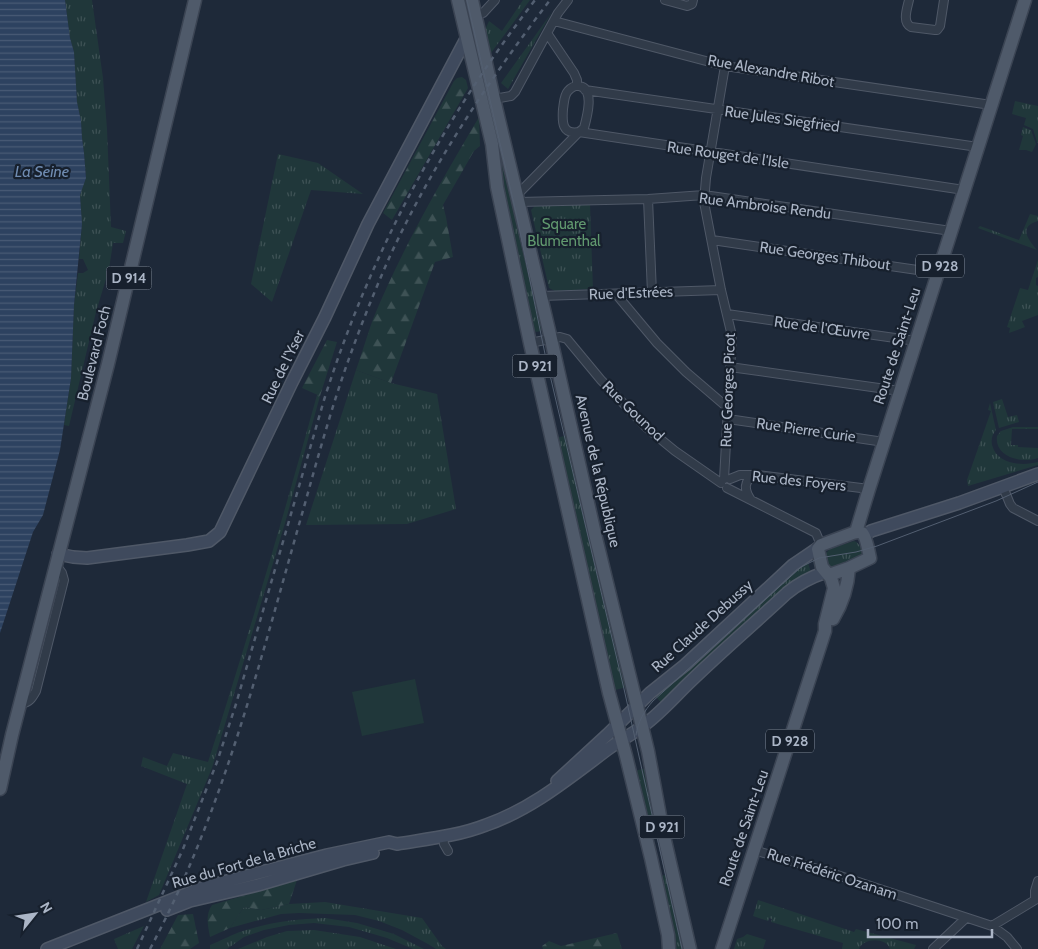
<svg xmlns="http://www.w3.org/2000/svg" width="1038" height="949" font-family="Cabin,sans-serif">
  <defs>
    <pattern id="grass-tufts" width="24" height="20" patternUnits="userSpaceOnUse" patternTransform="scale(1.25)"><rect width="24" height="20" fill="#20373a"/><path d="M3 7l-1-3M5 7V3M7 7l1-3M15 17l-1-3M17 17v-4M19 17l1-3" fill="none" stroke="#3e5255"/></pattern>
    <pattern id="forest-firs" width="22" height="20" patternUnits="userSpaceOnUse" patternTransform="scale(1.25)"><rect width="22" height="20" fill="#20373a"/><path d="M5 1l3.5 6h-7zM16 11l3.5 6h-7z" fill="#3e5255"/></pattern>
    <pattern id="water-rules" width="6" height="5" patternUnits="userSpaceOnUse" patternTransform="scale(1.25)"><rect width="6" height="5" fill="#2d4260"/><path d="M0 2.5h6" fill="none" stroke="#495b75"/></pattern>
  </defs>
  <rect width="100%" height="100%" fill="#1e2939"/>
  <!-- grass -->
  <path fill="url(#grass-tufts)" d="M65,0H92L103,78L107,129L111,227L126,231L123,243H113L109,269L96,312L69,426L64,425L71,378L74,305L78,273H83L88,270L83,259H79L82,224L80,195L86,177L84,153L82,138L81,121L77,102L74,52L70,38Z
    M523,0H530L491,53L485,30L489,21L502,31Z
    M552,12L508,89L501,83Z
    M1015,101L1038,106V143L1037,142L1033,129L1024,125L1026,118L1012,114Z
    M495,113L543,328C541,332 536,333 533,330L503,201Z
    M1023,127L1031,130L1036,144L1032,152L1026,150H1019L1023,136L1021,135Z
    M278,154L318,163L363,194L311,190L272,302L251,284Z
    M590,204L593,289L555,291L549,288L531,210L535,206Z
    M1030,214L1038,216V221C1018,227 1028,239 1037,250L978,228L980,226L1019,240Z
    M1038,260V277L1036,278V285L1038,286V315L1022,321L1025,327L1009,333L1010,328L1007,327L1020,288L1028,290Z
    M356,370L391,383L437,394L456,509L407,524L306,525Z
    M317,395L320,396L285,523L212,768L159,895L146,902L187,784L141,766L143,757L167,766L173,753L208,762C247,641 283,518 317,395Z
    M1002,399L1008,417L1017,415L1019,422L999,428L993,402Z
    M990,403L996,430C992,435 991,439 992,445C997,465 1023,466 1038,462V465L968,486L967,480L991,411L988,410Z
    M1013,427H1038V429H1012L1011,445H1018V447L1038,448V458C1022,464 994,457 997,436L1001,431Z
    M569,435L627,687L611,691L555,438Z
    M854,541C860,543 863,551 862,557L834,568L829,566L825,554L830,549Z
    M807,559L811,573L662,704L654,694Z
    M647,768L660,837L650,839L634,771Z
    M668,874L685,949H673L658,877Z
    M758,900L854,932L856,929L916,945L914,949H890C886,937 863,938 859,949H842L843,943L771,922L772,919L769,918L768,921L753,916Z
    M325,902L422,918L442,946L446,949H436L428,944L402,930L379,921L355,915L299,913L281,914L230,928L244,907L261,910L289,904Z
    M325,918L357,923L394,934L424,949H413L387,938L349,927L314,923L289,925L264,930L244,937L227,949H210V945C221,941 232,934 243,931C271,922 296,919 325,918Z
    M144,926L132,949H118L114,939Z
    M314,930L360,937L396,949H238L267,937L287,931Z
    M747,934L766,940L763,949H734L737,939L743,937Z"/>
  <!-- forest -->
  <path fill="url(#forest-firs)" d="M462,77L466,80L468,88L392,220L383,213L454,81L457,78Z
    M479,117L480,146L474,151L443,205L446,217L453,257L435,262L391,383L356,370C362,353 367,336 373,319C402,249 440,183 479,117Z
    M327,340L337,342L320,396L302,388Z
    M297,880L289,904L261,910L244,907L230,928L210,937C208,926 205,915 212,905Z
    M193,914L199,943L190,949H160L178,915Z
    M617,933L622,949H543L542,946L549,941L561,946Z"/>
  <!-- pitch -->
  <path fill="#20373a" d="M415,679L424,723L362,736L352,692Z"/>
  <!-- water -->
  <path fill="url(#water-rules)" d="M0,0H65L70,38L74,52L77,102L81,121L82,138L84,153L86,178L80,195L82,224L74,305L71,378L60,450L43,515L33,532L0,633Z"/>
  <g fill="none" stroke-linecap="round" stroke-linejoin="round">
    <!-- street casing -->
    <g stroke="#4f5867" stroke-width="10">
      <path id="street" d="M568,0L558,13L547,33L574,73L577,80V86
        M665,0L687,6L692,4L693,0
        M909,0C907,9 902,22 911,27L935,30H937L940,26L944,0
        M475,14L483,13L495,0
        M554,21L725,66L991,105
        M585,90L978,147
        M494,99L511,96L515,92L547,33
        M517,195L579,132L584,128C587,117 595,88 579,86C575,85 571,88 568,91C564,95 564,103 563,109C562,122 562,135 579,132L964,190
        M648,199L652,293
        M519,202L648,199L704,195L951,231
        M712,240L938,273
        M616,294L657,343L686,372L728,408
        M541,296L721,290
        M727,314L916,341
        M530,343L560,337L567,339L601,380L647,428L675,451L721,483
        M730,367L900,391
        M728,419L884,442
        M724,479L732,336L721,290L704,202L706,178L725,66
        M730,479L740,475H757L869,489
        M1003,487L1010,504L1013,508L1038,521
        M727,488L816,533L821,545
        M751,500C744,490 743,481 755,475
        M21,704C30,702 32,698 36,691L64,580L62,573L56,565
        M443,836L444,844L448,851
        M754,850L831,873L992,926L1007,937L1017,949
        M1035,900V891L1038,881
        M992,926L1035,900
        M933,949L966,918"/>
    </g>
    <!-- secondary casing -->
    <g stroke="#4f5867" stroke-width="14">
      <path id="secondary" d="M864,536L871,531L959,503L1038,474
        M58,554L73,557L87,558L187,545L209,541L220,532L292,382L325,317L368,224L467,37
        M557,781L607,735L650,693L685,665L793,565L818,548
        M167,910L190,901L258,885L343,860L373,853
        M47,949L204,887L327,855L389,842L397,844C427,839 458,836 486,825C532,809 569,778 608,749C619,741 631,735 643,726C661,713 676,695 692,680C723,650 756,622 787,593C799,583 811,577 826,572"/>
    </g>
    <!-- primary casing -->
    <g stroke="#3b4453" stroke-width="15">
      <path id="primary" d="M458,0L492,144L497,187L530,343L609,693L626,756L651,858L668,935L669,949
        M472,0L494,99L551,339L595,534L648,751L663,832L690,949
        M856,532L869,489L1025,0
        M833,619C842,604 848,585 849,568
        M0,789L12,735L108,364L195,0
        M722,949L825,631V624L834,588L831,578L822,567L818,549L821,545L853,533C857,532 858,531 862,533C866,536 869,553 870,558L849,568L829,575"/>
    </g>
    <!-- street -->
    <use href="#street" stroke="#313b49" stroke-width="8"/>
    <!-- secondary -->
    <use href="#secondary" stroke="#3f4a5d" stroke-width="11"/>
    <!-- primary -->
    <use href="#primary" stroke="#4f5a6a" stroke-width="12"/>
    <!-- tram -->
    <path stroke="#535f71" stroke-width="1" d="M467,0L517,217L545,354L624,689L682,949
      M636,735C638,722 644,711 653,701L801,567L819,558L856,552L877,546L996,501L1038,482"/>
    <!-- rail -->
    <path stroke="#535f71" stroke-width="2.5" stroke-dasharray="5 5" stroke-linecap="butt" d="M137,949L183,849L217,762L236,704L324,400C370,254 442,121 535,0
      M150,949C224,810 261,657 304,507C317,460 330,413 346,367C359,330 374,292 390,256C432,165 489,80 550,0"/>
  </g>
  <g text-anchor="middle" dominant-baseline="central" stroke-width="4.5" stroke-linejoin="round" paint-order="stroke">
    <!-- shield labels -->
    <g fill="#17202d" stroke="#7f8898" stroke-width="1">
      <rect x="916" y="254.5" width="48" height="23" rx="4"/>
      <rect x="106.5" y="266.5" width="45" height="23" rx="4"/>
      <rect x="512.5" y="354.5" width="45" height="23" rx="4"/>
      <rect x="766" y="729.5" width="48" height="23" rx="4"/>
      <rect x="639.5" y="815.5" width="45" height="23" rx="4"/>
    </g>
    <g font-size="14" font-weight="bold" fill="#abb5c6">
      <text x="940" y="266">D 928</text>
      <text x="129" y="278">D 914</text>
      <text x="535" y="366">D 921</text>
      <text x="790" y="741">D 928</text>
      <text x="662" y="827">D 921</text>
    </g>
    <!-- street labels -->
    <g font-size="15" fill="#abb5c6" stroke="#17202d">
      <text transform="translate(771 71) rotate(10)">Rue Alexandre Ribot</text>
      <text transform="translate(782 119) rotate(8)">Rue Jules Siegfried</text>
      <text transform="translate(728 155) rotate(8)">Rue Rouget de l'Isle</text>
      <text transform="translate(765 206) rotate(7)">Rue Ambroise Rendu</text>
      <text transform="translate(825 256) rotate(8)">Rue Georges Thibout</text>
      <text transform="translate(631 293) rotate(-2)">Rue d'Estrées</text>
      <text transform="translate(822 328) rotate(8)">Rue de l'Œuvre</text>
      <text transform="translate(897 346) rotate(-72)">Route de Saint-Leu</text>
      <text transform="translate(94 353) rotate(-76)">Boulevard Foch</text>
      <text transform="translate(283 367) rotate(-64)">Rue de l'Yser</text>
      <text transform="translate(728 390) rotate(-88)">Rue Georges Picot</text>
      <text transform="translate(633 411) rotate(44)">Rue Gounod</text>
      <text transform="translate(806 430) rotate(8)">Rue Pierre Curie</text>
      <text transform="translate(598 471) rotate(77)">Avenue de la République</text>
      <text transform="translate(799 481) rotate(6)">Rue des Foyers</text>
      <text transform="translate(702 626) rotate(-42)">Rue Claude Debussy</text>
      <text transform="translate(744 828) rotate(-71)">Route de Saint-Leu</text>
      <text transform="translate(244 863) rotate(-16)">Rue du Fort de la Briche</text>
      <text transform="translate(832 874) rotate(18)">Rue Frédéric Ozanam</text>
    </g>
    <!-- park labels -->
    <g font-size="15" fill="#61996f" stroke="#17202d">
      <text x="564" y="224">Square<tspan x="564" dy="17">Blumenthal</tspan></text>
    </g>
    <!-- water labels -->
    <g font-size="16" font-style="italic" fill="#708cb2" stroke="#17202d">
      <text x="42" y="171">La Seine</text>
    </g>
  </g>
  <!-- north arrow -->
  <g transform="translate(35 914) rotate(60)" stroke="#17202d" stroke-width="4" paint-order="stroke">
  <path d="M0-4L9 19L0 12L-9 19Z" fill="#abb5c6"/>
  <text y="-8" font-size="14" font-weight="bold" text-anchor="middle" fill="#abb5c6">N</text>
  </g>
  <!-- scale -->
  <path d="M868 929v8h124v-8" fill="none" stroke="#abb5c6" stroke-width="2.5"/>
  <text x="876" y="929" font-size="15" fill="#abb5c6" stroke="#17202d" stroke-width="4" paint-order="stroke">100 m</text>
</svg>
